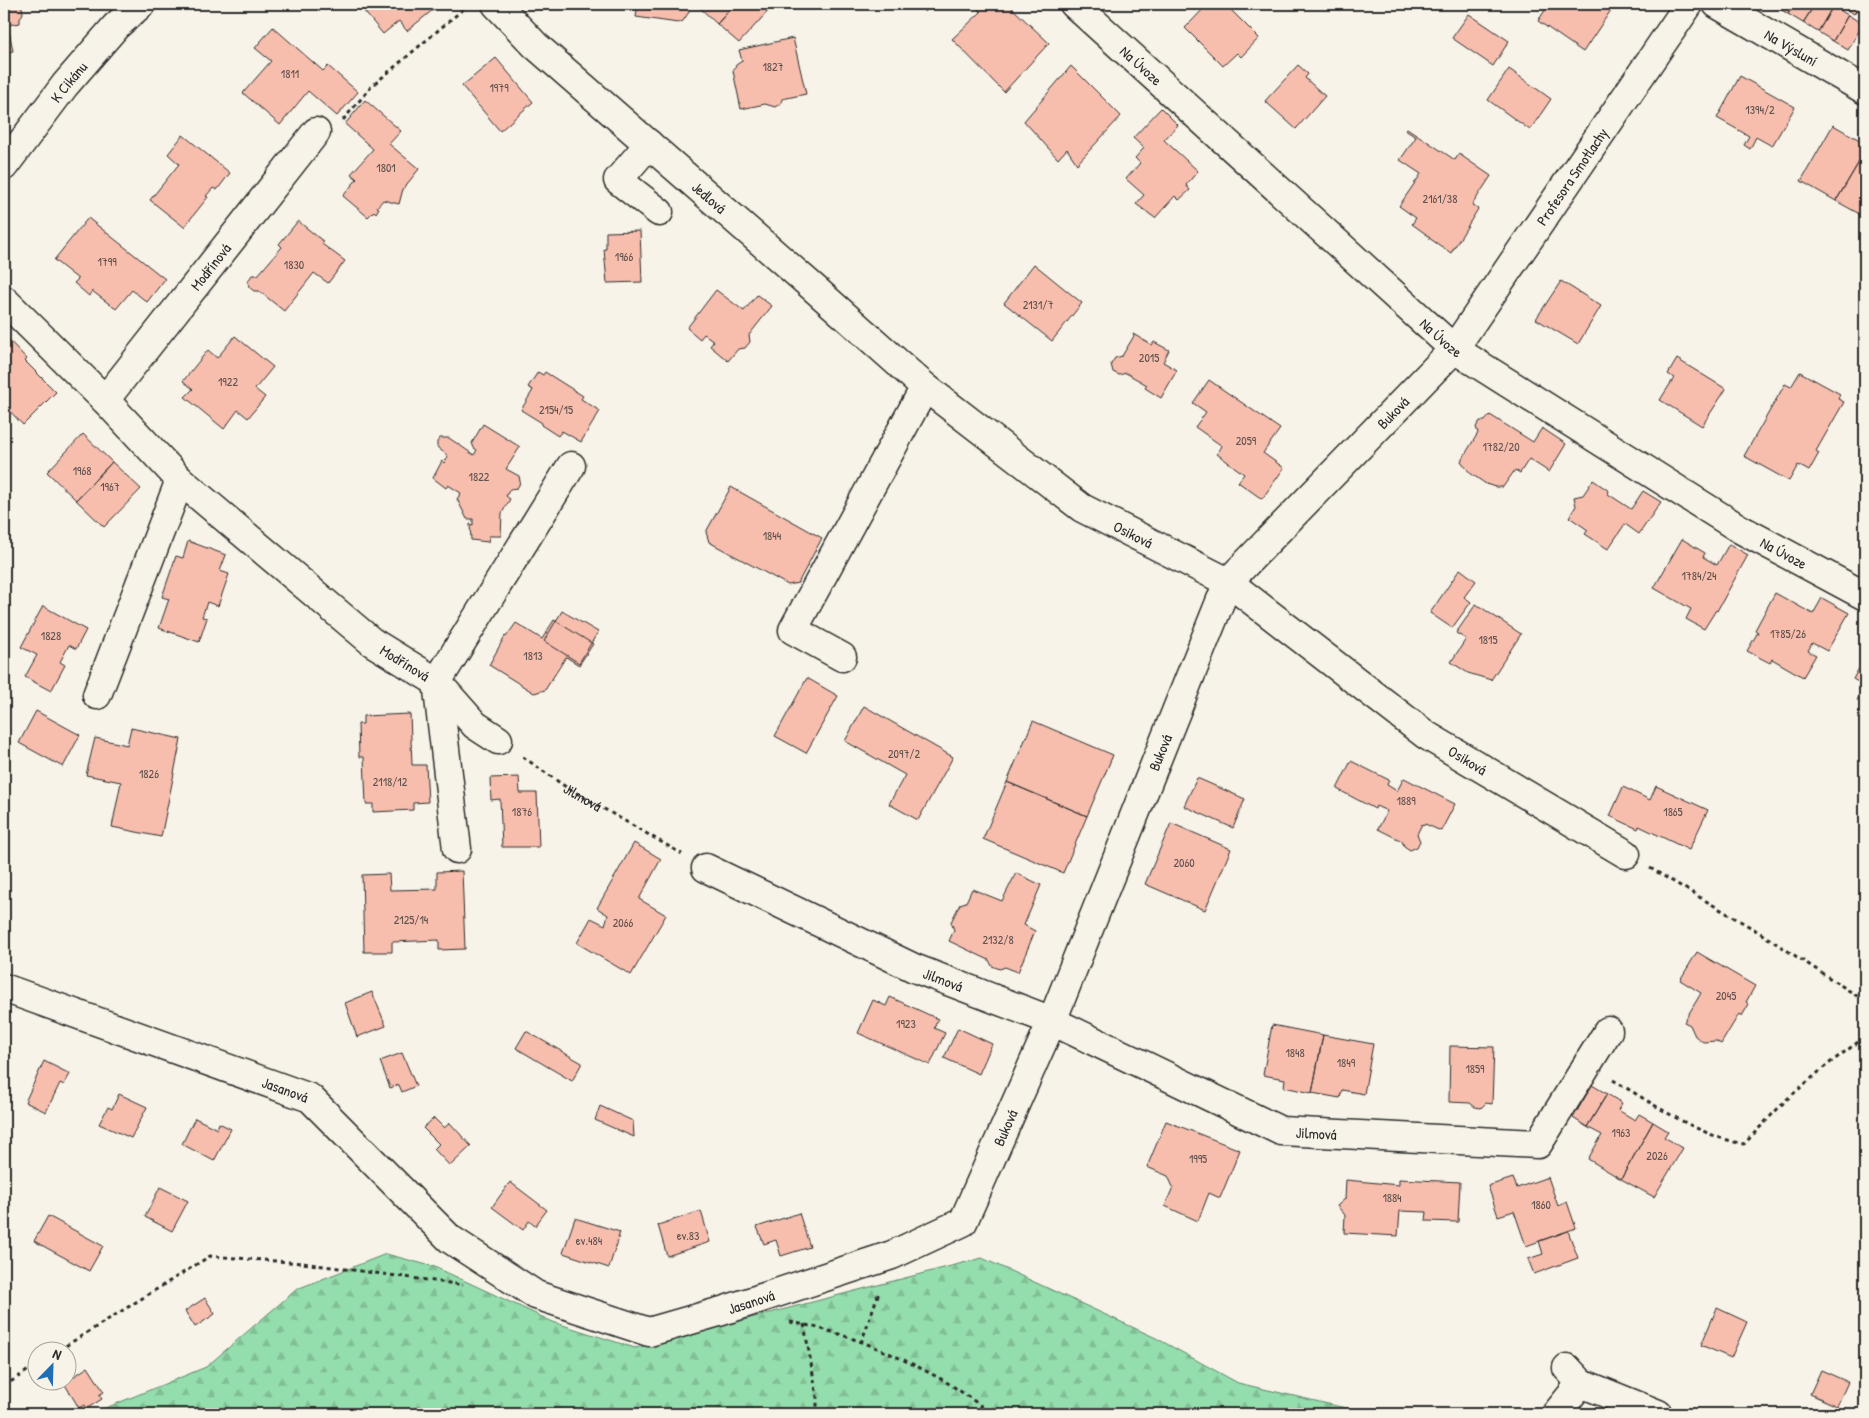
<svg xmlns="http://www.w3.org/2000/svg" width="1869" height="1418" font-family="'Patrick Hand',sans-serif">
  <defs>
    <pattern id="forest-firs" width="22" height="20" patternUnits="userSpaceOnUse" patternTransform="scale(1.25)"><rect width="22" height="20" fill="#94ddac"/><path d="M5 1l3.5 6h-7zM16 11l3.5 6h-7z" fill="#80be94"/></pattern>
  </defs>
  <rect width="100%" height="100%" fill="#f7f3e8"/>
  <filter id="ink" filterUnits="userSpaceOnUse"><feTurbulence type="fractalNoise" baseFrequency=".02" numOctaves="2"/><feDisplacementMap in="SourceGraphic" scale="10" xChannelSelector="R" yChannelSelector="G"/><feConvolveMatrix kernelMatrix="1 2 1 2 8 2 1 2 1" color-interpolation-filters="sRGB"/></filter>
  <g filter="url(#ink)">
    <!-- forest -->
    <path fill="url(#forest-firs)" stroke="#60846c" d="M386,1254L435,1267L553,1322L635,1348L982,1258L1156,1338L1238,1383L1371,1414H91L206,1367L297,1289Z"/>
    <!-- building -->
    <path fill="#f7beae" stroke="#2b2b2b" d="M4,4H18L22,7L23,13L20,19V23L8,25L13,51L4,53Z
      M358,4H440L407,31L399,21L383,34Z
      M638,4H688L689,12L683,21L678,23L636,17Z
      M696,4H735L717,24Z
      M735,4H764L770,9L739,43L717,24Z
      M916,4H933L925,12Z
      M973,4H1016L1012,8L1049,43L1004,92L952,39L981,12Z
      M1208,4H1225L1259,38L1241,57L1237,53L1223,66L1185,28Z
      M1549,4H1554L1558,7L1561,4H1615L1583,52L1538,21Z
      M1774,4H1795L1788,14L1774,5Z
      M1795,4H1815L1803,23L1788,14Z
      M1815,4H1829L1833,6L1818,32L1803,23Z
      M1837,4H1860L1854,14Z
      M1833,6L1848,15L1833,41L1818,32Z
      M1469,14L1509,41L1493,66L1452,38Z
      M1848,15L1863,24L1848,50L1833,41Z
      M273,27L323,71L328,66L358,92L337,116L308,91L280,125L243,93L271,61L255,48Z
      M793,38L806,94L782,99L781,103L775,107L765,104L741,109L733,71L736,65L742,61L739,50Z
      M496,58L533,102L500,131L462,86Z
      M1298,65L1308,74L1305,78L1325,96L1296,129L1265,101Z
      M1071,66L1121,116L1077,164L1067,149L1058,159L1024,121Z
      M1509,69L1551,99L1530,130L1488,100Z
      M1740,76L1795,107L1772,146L1756,137L1750,149L1744,145L1749,136L1717,118Z
      M365,100L401,131L389,144L419,169L403,189L399,204L383,200L377,207L379,208L376,213L374,211L368,217L343,196L357,179L351,174L373,149L345,124Z
      M1161,108L1178,125L1164,140L1198,171L1186,185L1190,190L1179,200L1175,196L1155,218L1136,204L1144,195L1126,179L1140,163L1135,158L1144,148L1133,138Z
      M1833,125L1865,143V152L1836,201L1801,181Z
      M1407,128L1455,160L1459,154L1491,176L1472,205L1478,209L1451,253L1429,238L1430,237L1412,224L1416,218L1399,206L1421,174L1400,160L1416,137L1405,130Z
      M183,135L230,173L217,190L213,188L206,196L208,197L184,227L150,200L179,164L168,154Z
      M1865,152V217L1836,201Z
      M88,218L165,279L147,302L132,290L116,309L92,291L89,296L74,283L78,279L54,260Z
      M298,221L324,242L322,244L345,261L328,283L314,273L284,311L259,291H254L249,287L248,281L252,275H258L282,247L279,244Z
      M640,231L642,282L607,283L604,249H606V232Z
      M1034,264L1082,303L1052,341L1004,303Z
      M1561,281L1601,306L1578,344L1536,319Z
      M716,290L744,311L757,295L772,306L749,335L750,342L745,348L738,349L728,361L710,346L714,341L704,334L700,339L687,328Z
      M1133,334L1152,345L1154,342L1169,350L1163,362L1177,370L1161,398L1145,388L1147,385L1126,373L1119,375L1113,372L1111,364L1115,358L1122,356L1134,336Z
      M4,335L27,359L25,361L56,392L23,425L4,405Z
      M235,336L273,367L255,389L265,397L248,418L238,410L224,429L185,397L193,389L183,381L208,350L217,358Z
      M1677,359L1726,389L1702,426L1660,400L1674,378L1668,374Z
      M538,372L543,375L545,372L583,396L581,399L600,411L581,442L562,431L558,436L541,425L542,423L521,410L533,390L528,387Z
      M1800,372L1840,394L1838,399L1844,402L1816,451L1819,453L1809,471L1798,465L1789,481L1744,456L1785,384L1791,387Z
      M1209,380L1280,429L1263,453L1284,468L1262,499L1238,482L1244,474L1217,454L1222,446L1195,427L1206,412L1193,403Z
      M1490,415L1533,442L1542,428L1566,444L1549,472L1529,459L1520,473L1515,470L1503,487H1495L1486,484L1470,473L1461,461L1478,433L1476,427L1480,421H1485Z
      M483,424L520,447L506,469L519,476L520,481L519,485L517,488L510,489L506,496L510,499L502,513L501,536H489L488,542L471,540L470,524L473,525V519H467L457,499L461,493L448,485L446,488L433,478L442,461L444,463L448,456L437,447V442L440,438H449L474,455L477,450L474,448L472,443Z
      M83,434L112,462L76,500L47,472Z
      M112,462L141,489L104,527L76,500Z
      M1593,480L1609,491L1608,494L1631,509L1643,491L1661,502L1639,534L1625,524L1608,549L1585,534L1588,530L1569,517L1576,506L1574,497L1583,495Z
      M731,487L822,538L798,583L788,585L709,542L706,532Z
      M1682,539L1705,553L1703,557L1717,565L1729,544L1748,555L1717,611L1716,610L1704,629L1686,619L1691,609L1654,588Z
      M188,541L226,555L220,571L229,574L218,606L207,602L202,617L207,618L199,642L159,628L169,599L162,597L176,556L183,558Z
      M1460,569L1476,581L1464,597L1471,602L1452,628L1430,613Z
      M1775,593L1813,614L1822,598L1849,613L1827,651L1812,643L1808,651L1816,655L1803,677L1772,659L1770,663L1747,651L1758,632L1755,630Z
      M1476,604L1521,634L1491,680L1468,673L1451,662L1466,639L1456,633Z
      M43,606L86,630L76,649L69,645L60,662L65,665L51,691L25,677L37,655L21,647Z
      M562,611L598,632L579,663L544,641Z
      M554,620L593,644L579,665L566,657L545,690L534,693L489,665L505,636L506,637L516,623L542,639Z
      M1863,661L1865,662V704L1857,700L1865,686L1853,679Z
      M807,678L838,696L806,753L775,736Z
      M864,706L953,757L918,820L889,804L905,775L845,741Z
      M36,711L80,735L63,767L19,743Z
      M410,714L412,765H426L428,802L413,803V810L373,812V804H366L364,757H359L358,724H363V716Z
      M1033,721L1113,755L1087,816L1007,782Z
      M131,728L181,739L161,837L112,827L121,782L86,775L95,738L127,745Z
      M1351,761L1389,780L1387,785L1397,791L1404,778L1455,804L1441,831L1425,824V825L1422,824L1417,834L1420,841L1417,847L1410,850L1404,846L1402,841L1378,829L1387,811L1376,806L1375,809L1337,789Z
      M519,777L520,793H537L539,847H502L500,799L491,800L490,778Z
      M1197,778L1245,799L1233,828L1184,806Z
      M1007,782L1087,816L1063,873L983,839Z
      M1656,786L1708,810L1689,850L1639,826L1638,829L1610,816L1623,787L1650,800Z
      M1171,823L1231,849L1205,910L1145,884Z
      M634,843L661,859L639,899L666,915L631,975L577,943L591,918L605,925L608,915L597,908Z
      M462,871L465,949L439,950V940L392,942V952H364L362,875L389,874L390,890L437,889V872Z
      M1016,873L1041,885L1024,925L1035,931L1018,972L1005,967L1000,969L992,966L989,960L949,941L954,930L951,922L960,904L966,902L972,889L1002,901Z
      M1697,952L1755,986L1746,1002L1749,1004L1742,1016L1739,1014L1721,1044L1716,1041L1703,1042L1695,1036L1690,1025L1684,1022L1701,993L1680,980Z
      M372,992L386,1026L357,1037L345,1003Z
      M890,997L938,1019L934,1028L945,1033L930,1065L858,1033L873,1000L886,1006Z
      M1272,1025L1323,1035L1312,1093L1284,1087L1285,1079L1263,1075Z
      M958,1028L992,1044L979,1074L944,1058Z
      M526,1031L582,1063L572,1081L516,1048Z
      M1323,1035L1373,1044L1364,1094L1342,1090L1340,1098L1312,1093Z
      M1450,1046L1494,1047L1492,1104L1486,1103L1481,1108L1475,1107L1470,1103L1449,1102Z
      M402,1053L416,1086L402,1092L399,1085L390,1088L380,1061Z
      M44,1061L70,1074L64,1085L60,1083L46,1112L25,1102Z
      M1592,1085L1607,1094L1587,1127L1573,1118Z
      M119,1094L147,1107L131,1138L99,1124L108,1107L112,1109Z
      M1607,1094L1622,1103L1618,1110L1635,1120L1639,1114L1653,1122L1621,1179L1588,1159L1602,1135L1587,1127Z
      M600,1106L633,1121L634,1137L595,1120Z
      M195,1118L217,1129L219,1123L231,1129L214,1161L182,1144Z
      M434,1118L444,1128L450,1123L471,1146L450,1166L434,1149L439,1144L423,1128Z
      M1166,1121L1240,1150L1220,1198L1209,1193L1198,1221L1165,1206L1173,1187L1168,1176L1147,1167Z
      M1653,1122L1668,1131L1664,1137L1683,1148L1654,1197L1621,1179Z
      M1548,1177L1558,1206L1567,1202L1576,1228L1526,1246L1514,1211L1498,1216L1488,1186L1513,1178L1517,1188Z
      M1399,1179L1460,1182L1458,1222L1426,1221L1427,1212L1400,1211L1398,1236L1344,1233L1345,1215L1337,1206L1345,1199L1346,1180L1399,1185Z
      M510,1182L547,1210L535,1226L529,1221L523,1230L492,1207Z
      M160,1187L188,1201L172,1231L145,1217Z
      M701,1211L710,1242L667,1256L658,1225Z
      M799,1213L810,1247L781,1256L776,1240L764,1244L757,1227Z
      M48,1216L103,1246L89,1271L34,1241Z
      M575,1218L620,1232L609,1268L563,1253Z
      M1568,1231L1578,1258L1534,1274L1528,1259L1543,1254L1539,1241Z
      M205,1298L215,1314L195,1327L185,1311Z
      M1717,1308L1747,1322L1731,1358L1701,1345Z
      M88,1367L104,1392L99,1395L102,1399L86,1409L84,1405L79,1408L64,1383Z
      M1821,1370L1848,1382L1837,1406L1810,1394Z"/>
    <g fill="none" stroke-linecap="round" stroke-linejoin="round">
      <!-- street casing -->
      <g stroke="#2b2b2b" stroke-width="31">
        <g id="street">
          <path id="s2" d="M496,4L535,45L816,290L925,387L1082,508L1228,582L1426,735L1626,854"/>
          <path id="s3" d="M1074,4L1454,349L1740,529L1865,596"/>
          <path id="s4" d="M1717,4L1865,90"/>
          <path d="M649,144L618,180L659,212"/>
          <path id="s5" d="M4,166L65,85L116,26L141,4"/>
          <path id="s6" d="M4,300L105,400L180,480L372,642L437,682L475,725L498,740"/>
          <path id="s7" d="M105,400L316,132"/>
          <path d="M842,657L793,630L925,387"/>
          <path d="M437,682L571,466"/>
          <path d="M437,682L457,849"/>
          <path d="M97,695L180,480"/>
          <path id="s8" d="M706,868L914,968L1052,1021L1281,1131L1538,1144L1608,1031"/>
          <path id="s9" d="M4,988L310,1098L450,1239L536,1295L649,1332L722,1311L892,1255L963,1222L1052,1021L1228,582L1454,349L1689,4"/>
          <path d="M1567,1368L1581,1383L1658,1414"/>
          <path d="M1556,1414L1581,1383"/>
        </g>
      </g>
      <!-- path -->
      <g stroke="#2b2b2b" stroke-width="3" stroke-dasharray="4 4" stroke-linecap="butt">
        <path d="M343,120L372,86L467,6"/>
        <path id="s1" d="M523,757L566,787L682,854"/>
        <path d="M1650,868L1757,931L1865,1001"/>
        <path d="M1613,1080C1654,1104 1696,1135 1744,1144L1786,1100L1827,1065L1865,1037"/>
        <path d="M790,1322C843,1331 895,1354 941,1379C959,1389 976,1403 993,1414"/>
        <path d="M804,1324L817,1397V1414"/>
        <path d="M861,1343L879,1292"/>
        <path d="M59,1350L210,1256L302,1263L463,1285"/>
        <path d="M4,1386L38,1364"/>
      </g>
      <!-- street -->
      <use href="#street" stroke="#f7f3e8" stroke-width="28"/>
    </g>
  </g>
  <g text-anchor="middle" dominant-baseline="central" stroke-width="5" stroke-linejoin="round" paint-order="stroke">
    <!-- number labels -->
    <g font-size="12" fill="#5e504c">
      <text x="773" y="66">1827</text>
      <text x="290" y="73">1811</text>
      <text x="499" y="87">1979</text>
      <text x="1760" y="109">1394/2</text>
      <text x="386" y="167">1801</text>
      <text x="1440" y="198">2161/38</text>
      <text x="624" y="256">1966</text>
      <text x="107" y="261">1799</text>
      <text x="294" y="264">1830</text>
      <text x="1038" y="304">2131/7</text>
      <text x="1149" y="357">2015</text>
      <text x="228" y="381">1922</text>
      <text x="556" y="409">2154/15</text>
      <text x="1246" y="440">2059</text>
      <text x="1501" y="446">1782/20</text>
      <text x="82" y="470">1968</text>
      <text x="479" y="476">1822</text>
      <text x="110" y="486">1967</text>
      <text x="772" y="535">1844</text>
      <text x="1699" y="575">1784/24</text>
      <text x="1788" y="633">1785/26</text>
      <text x="51" y="635">1828</text>
      <text x="1488" y="639">1815</text>
      <text x="533" y="655">1813</text>
      <text x="904" y="753">2097/2</text>
      <text x="149" y="773">1826</text>
      <text x="390" y="781">2118/12</text>
      <text x="1406" y="800">1889</text>
      <text x="522" y="811">1876</text>
      <text x="1673" y="811">1865</text>
      <text x="1184" y="862">2060</text>
      <text x="411" y="919">2125/14</text>
      <text x="623" y="922">2066</text>
      <text x="998" y="939">2132/8</text>
      <text x="1726" y="995">2045</text>
      <text x="906" y="1023">1923</text>
      <text x="1295" y="1052">1848</text>
      <text x="1346" y="1062">1849</text>
      <text x="1475" y="1068">1859</text>
      <text x="1621" y="1132">1963</text>
      <text x="1657" y="1155">2026</text>
      <text x="1198" y="1158">1995</text>
      <text x="1392" y="1197">1884</text>
      <text x="1541" y="1204">1860</text>
      <text x="688" y="1235">ev.83</text>
      <text x="589" y="1240">ev.484</text>
    </g>
    <!-- street labels -->
    <g font-size="15" fill="#2b2b2b" stroke="#f7f3e8">
      <text stroke="none"><textPath href="#s4" startOffset="86">Na Výsluní</textPath></text>
      <text stroke="none"><textPath href="#s3" startOffset="91">Na Úvoze</textPath></text>
      <text stroke="none"><textPath href="#s5" startOffset="106">K Cikánu</textPath></text>
      <text stroke="none"><textPath href="#s9" startOffset="2305">Profesora Smotlachy</textPath></text>
      <text stroke="none"><textPath href="#s2" startOffset="288">Jedlová</textPath></text>
      <text stroke="none"><textPath href="#s7" startOffset="170">Modřínová</textPath></text>
      <text stroke="none"><textPath href="#s3" startOffset="496">Na Úvoze</textPath></text>
      <text stroke="none"><textPath href="#s9" startOffset="2008">Buková</textPath></text>
      <text stroke="none"><textPath href="#s2" startOffset="831">Osiková</textPath></text>
      <text stroke="none"><textPath href="#s3" startOffset="901">Na Úvoze</textPath></text>
      <text stroke="none"><textPath href="#s6" startOffset="542">Modřínová</textPath></text>
      <text stroke="none"><textPath href="#s9" startOffset="1588">Buková</textPath></text>
      <text stroke="none"><textPath href="#s2" startOffset="1236">Osiková</textPath></text>
      <text stroke="none"><textPath href="#s1" startOffset="72">Jilmová</textPath></text>
      <text stroke="none"><textPath href="#s8" startOffset="262">Jilmová</textPath></text>
      <text stroke="none"><textPath href="#s9" startOffset="299">Jasanová</textPath></text>
      <text stroke="none"><textPath href="#s9" startOffset="1182">Buková</textPath></text>
      <text stroke="none"><textPath href="#s8" startOffset="668">Jilmová</textPath></text>
      <text stroke="none"><textPath href="#s9" startOffset="852">Jasanová</textPath></text>
    </g>
  </g>
  <!-- margin -->
  <rect width="1869" height="1418" fill="none" stroke="#f7f3e8" stroke-width="20"/>
  <rect x="10" y="10" width="1849" height="1398" fill="none" stroke="#2b2b2b" stroke-width="2" filter="url(#ink)"/>
  <!-- north arrow -->
  <g transform="translate(52 1366) rotate(23)"><circle r="24" fill="#f7f3e8" stroke="#a5a39c"/>
  <path d="M0-4L9 19L0 12L-9 19Z" fill="#1f6fb2"/>
  <text y="-8" font-size="14" font-weight="bold" text-anchor="middle" fill="#2b2b2b">N</text>
  </g>
</svg>
